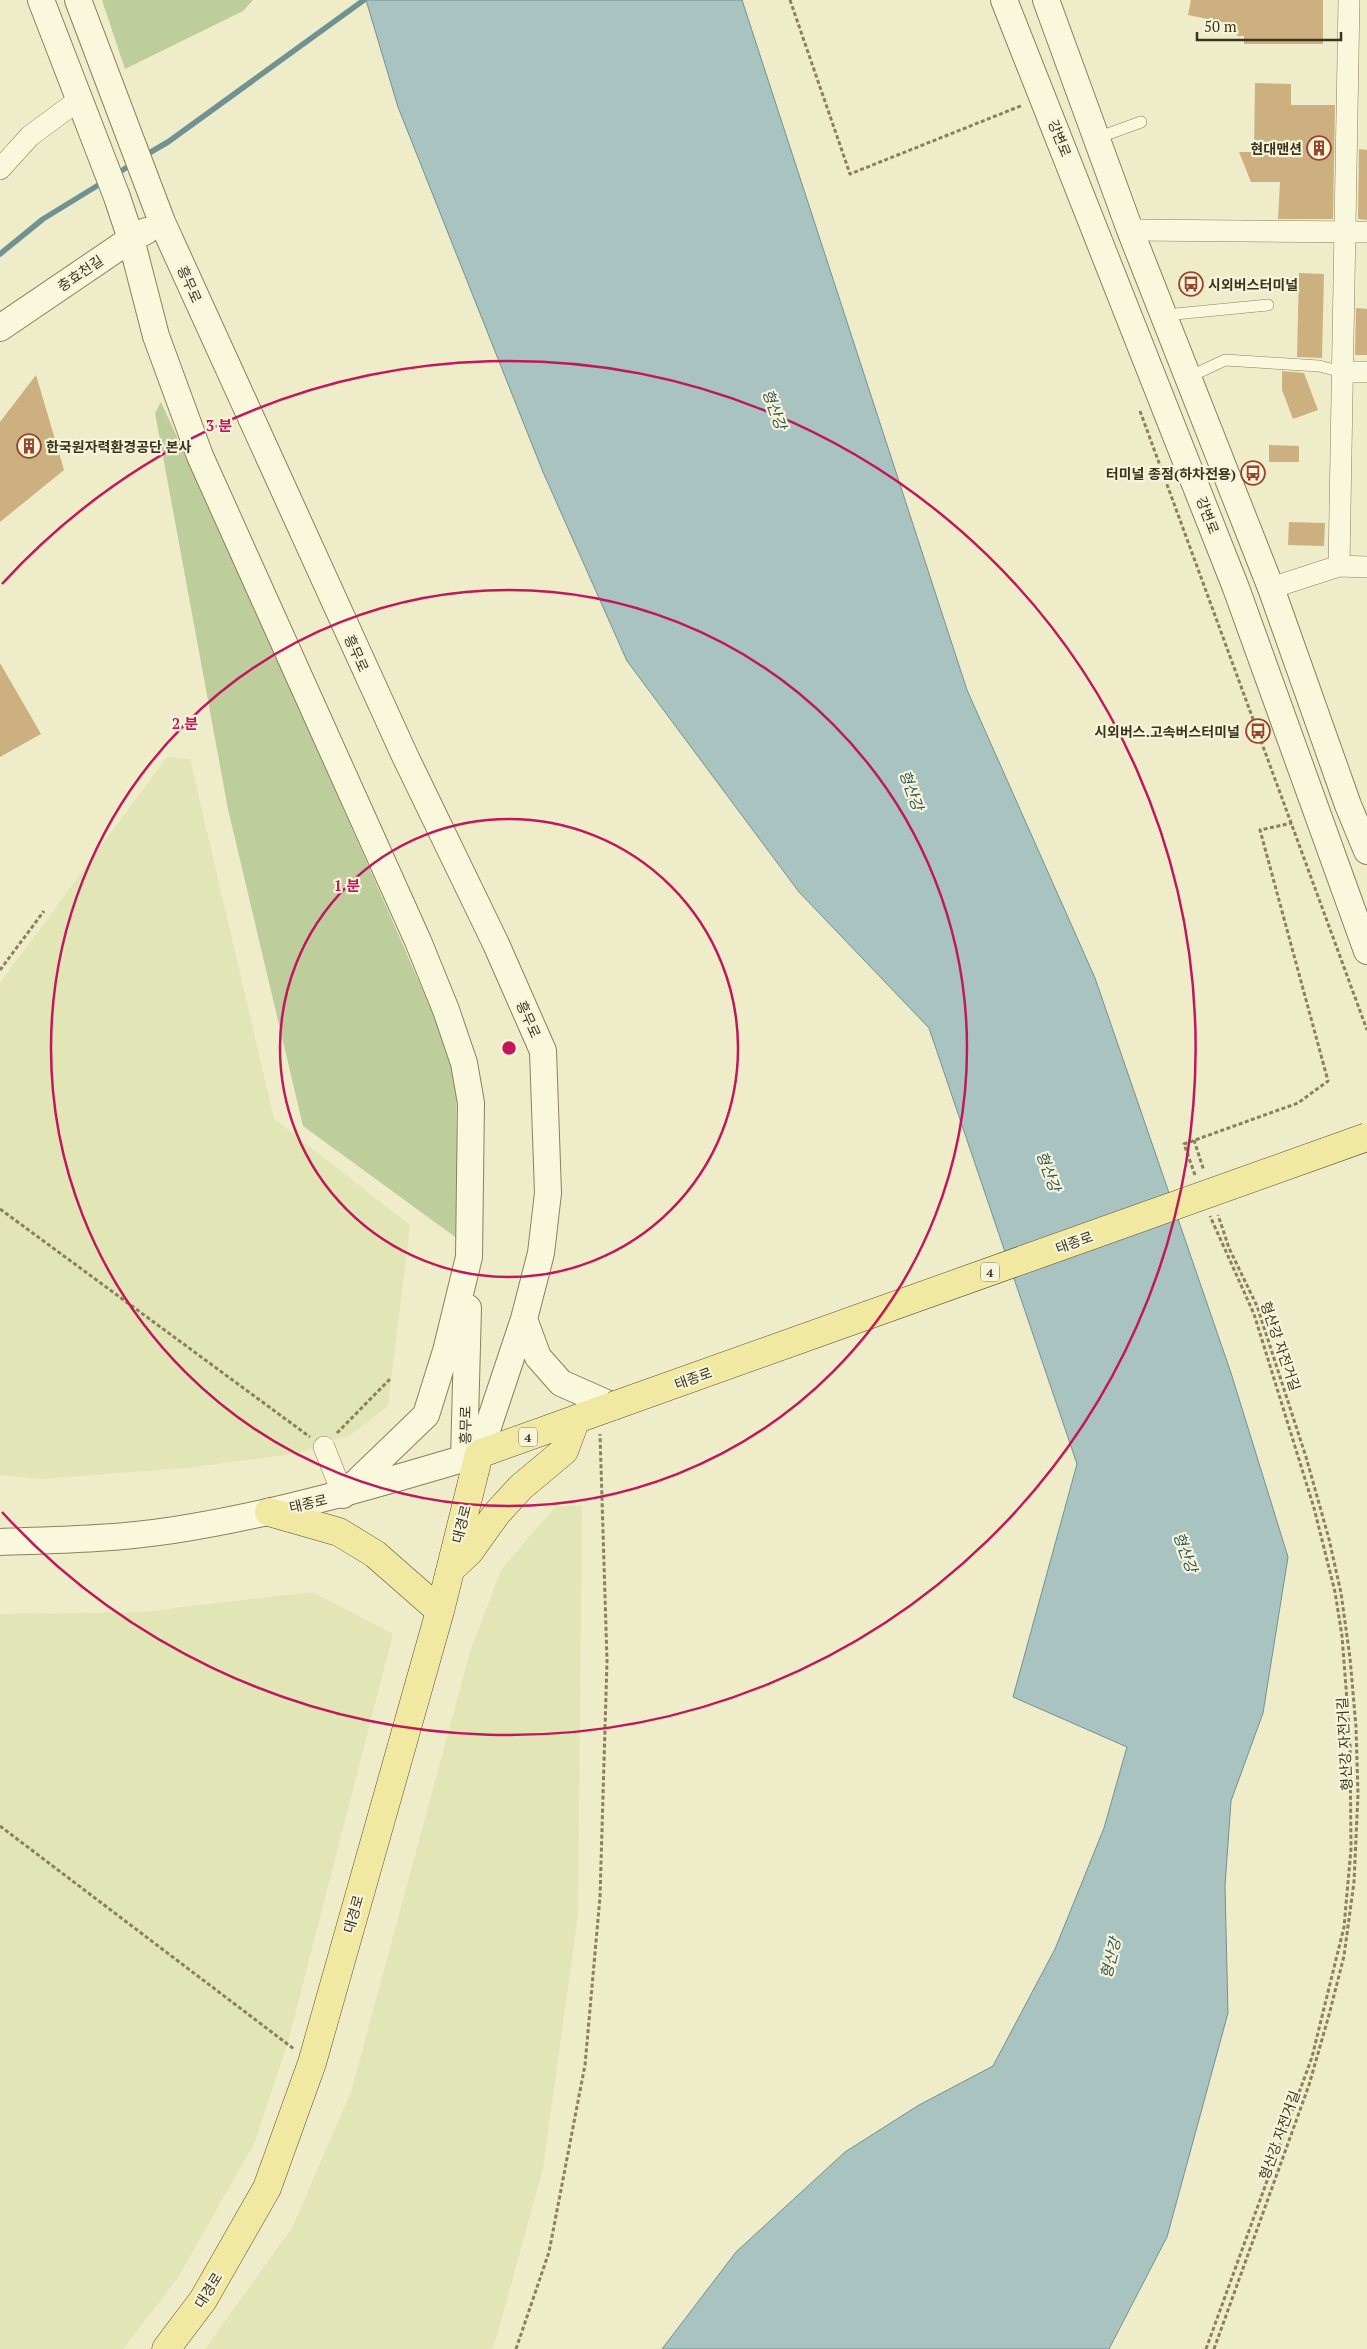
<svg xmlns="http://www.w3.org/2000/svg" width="1367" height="2349" font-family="'PT Serif','Noto Sans KR',serif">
  <rect width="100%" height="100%" fill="#efecc9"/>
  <!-- farmland -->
  <path fill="#e2e5b6" d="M167,757L190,759L274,1119L410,1225L388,1406L352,1434L300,1453L186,1468L40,1479L0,1475V983Z
    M556,1506H582L578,1915L543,2168L497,2336L492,2349H205L292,2228L351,2092L470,1652L501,1570Z
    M312,1592L393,1634L289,2038L255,2142L177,2279L123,2349H0V1614L142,1612Z"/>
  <!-- green -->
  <path fill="#bdcd9c" d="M102,0H253L243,11L125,69Z
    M161,402L257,612L456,1066L458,1239L303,1126L228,809L155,413Z"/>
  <!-- water -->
  <path fill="#a9c3c1" stroke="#709291" d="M366,0H742L967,690L1095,978L1231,1373L1288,1557L1263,1713L1231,1801L1225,1886L1228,2013L1167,2237L1109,2349H662L736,2252L845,2152L919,2105L993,2066L1055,1949L1104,1828L1127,1747L1013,1697L1077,1464L929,1028L799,892L627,661L543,472L398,107Z"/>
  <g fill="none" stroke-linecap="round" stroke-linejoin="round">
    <!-- stream -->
    <path stroke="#709291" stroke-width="5.5" d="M144,156L168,142L364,0
      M115,175L132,164
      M0,254L43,219L105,181"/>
  </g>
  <!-- building -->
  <path fill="#cdb07f" d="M1191,0H1323V44H1244V36H1237V25L1188,15Z
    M1255,83L1291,84V105H1335L1333,219H1278L1280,182H1251L1239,152H1254Z
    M1359,149L1367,150V220L1358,219Z
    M1299,273L1324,274L1322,358L1297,357Z
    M1356,308L1367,309V355H1355Z
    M1282,371L1304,373L1318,410L1293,419L1282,390Z
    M36,375L64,470L0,522V422Z
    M1269,445L1299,446V462H1269Z
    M1289,522L1325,523L1324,546L1288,545Z
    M0,663L41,734L0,757Z"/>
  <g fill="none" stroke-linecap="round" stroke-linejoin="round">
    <!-- service casing -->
    <g stroke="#8b805d" stroke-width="12">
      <path id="service" d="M1097,138L1141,122
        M1165,315L1268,305
        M1189,377L1225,360L1319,366L1342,372"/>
    </g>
    <!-- minor casing -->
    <g stroke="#8b805d" stroke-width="22">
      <path id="minor" d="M0,169L30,136L80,99
        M1130,230L1367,232
        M1342,372H1367
        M1339,566L1349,0
        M1271,588L1339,566L1367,567
        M324,1447L343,1495"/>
    </g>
    <!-- tertiary casing -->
    <g stroke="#8b805d" stroke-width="28">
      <path id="tertiary" d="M41,0L117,197L131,239L156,336L200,456L418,941L446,1010L464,1063L471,1103L469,1257L446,1351L426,1415L343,1495
        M78,0L162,222L405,756L496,944L543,1051L548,1193L541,1253L524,1319L538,1357L561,1383L613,1406
        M1004,0L1236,588L1367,951
        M1046,0L1130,230L1271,588L1348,805L1367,851
        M0,328L131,239L146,231
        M464,1458L468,1308
        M0,1542C58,1540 116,1539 174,1530C278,1514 378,1484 479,1454L524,1319"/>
    </g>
    <!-- primary casing -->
    <g stroke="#5a4d31" stroke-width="29">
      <path id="primary" d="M269,1512L339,1532L375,1554L440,1611
        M453,1567L469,1552L497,1513L521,1487L564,1451L576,1419
        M166,2349L203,2300L267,2188L312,2063L440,1611L479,1454L613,1406"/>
    </g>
    <!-- path -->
    <path stroke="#8b805d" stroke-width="3" stroke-dasharray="4 2.5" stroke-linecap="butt" d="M790,0L850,174L1023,105
      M1140,411L1367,1030
      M0,970L44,911
      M1194,1140L1204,1171
      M1195,1175L1184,1144L1298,1103L1328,1081L1260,830L1292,823
      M0,1209L310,1437
      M337,1433L390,1379
      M0,1826L294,2049
      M516,2349L549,2252L585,2065L600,1897L607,1661L600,1434
      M1206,2349L1312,2057L1344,1927L1351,1849L1350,1739L1342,1636L1335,1592L1314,1508L1254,1314L1210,1216
      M1214,2349L1309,2085L1329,2015L1344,1956L1354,1882L1358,1794L1356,1727L1350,1658L1341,1593L1329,1539L1306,1457L1257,1306L1229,1248L1218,1215"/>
    <!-- service -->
    <use href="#service" stroke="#f9f7dc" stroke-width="11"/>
    <!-- minor -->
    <use href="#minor" stroke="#f9f7dc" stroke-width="21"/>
    <!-- tertiary -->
    <use href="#tertiary" stroke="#f9f7dc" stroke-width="26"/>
    <!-- primary -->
    <use href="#primary" stroke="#f1e9a2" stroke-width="28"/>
    <!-- primary-bridge casing -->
    <g stroke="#5a4d31" stroke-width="29" stroke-linecap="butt">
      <path id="primary-bridge" d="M613,1406L1367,1137"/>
    </g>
    <!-- primary-bridge -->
    <use href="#primary-bridge" stroke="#f1e9a2" stroke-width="28"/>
  </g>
  <!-- distance rings -->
  <g fill="none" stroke="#c2185b" stroke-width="2.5">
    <circle cx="509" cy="1048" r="229"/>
    <circle cx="509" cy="1048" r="458"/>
    <path d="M2 584A687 687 0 1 1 2 1512"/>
  </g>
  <!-- icons -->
  <defs>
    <g id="building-ring" transform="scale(1.25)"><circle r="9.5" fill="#f6f4d9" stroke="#9a442d" stroke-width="1.5"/><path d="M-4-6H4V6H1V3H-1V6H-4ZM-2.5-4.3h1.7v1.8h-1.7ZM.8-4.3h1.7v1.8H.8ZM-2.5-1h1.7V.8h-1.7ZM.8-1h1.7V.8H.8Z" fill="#9a442d"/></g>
    <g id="bus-ring" transform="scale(1.25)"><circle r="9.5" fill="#f6f4d9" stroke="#9a442d" stroke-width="1.5"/><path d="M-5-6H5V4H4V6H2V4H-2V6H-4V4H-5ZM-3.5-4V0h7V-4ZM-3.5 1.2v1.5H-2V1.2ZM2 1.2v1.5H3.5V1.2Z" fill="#9a442d"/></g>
  </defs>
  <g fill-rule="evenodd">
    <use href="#building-ring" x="1319" y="148"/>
    <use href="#bus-ring" x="1191" y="284"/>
    <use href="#building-ring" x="29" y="446"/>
    <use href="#bus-ring" x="1253" y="473"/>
    <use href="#bus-ring" x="1258" y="731"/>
  </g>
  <g text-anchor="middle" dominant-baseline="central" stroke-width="4.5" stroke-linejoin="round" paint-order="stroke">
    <!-- shield labels -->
    <g fill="#f6f4d9" stroke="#746e58" stroke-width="1">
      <rect x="981" y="1262.5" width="18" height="19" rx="4"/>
      <rect x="519" y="1427.5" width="18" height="19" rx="4"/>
    </g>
    <g font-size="12" font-weight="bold" fill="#3c3421">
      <text x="990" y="1272">4</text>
      <text x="528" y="1437">4</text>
    </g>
    <!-- street labels -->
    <g font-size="14" fill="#3c3421" stroke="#f6f4d9">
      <text transform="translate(1060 138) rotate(68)">강변로</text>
      <text transform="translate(80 273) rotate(-34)">충효천길</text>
      <text transform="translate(190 284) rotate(66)">흥무로</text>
      <text transform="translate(1208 515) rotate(69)">강변로</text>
      <text transform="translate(357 653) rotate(66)">흥무로</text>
      <text transform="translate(529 1019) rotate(66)">흥무로</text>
      <text transform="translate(1074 1242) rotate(-20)">태종로</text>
      <text transform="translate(1281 1346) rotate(71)">형산강 자전거길</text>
      <text transform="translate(693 1378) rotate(-20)">태종로</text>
      <text transform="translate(465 1425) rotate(-89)">흥무로</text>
      <text transform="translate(308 1503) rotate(-13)">태종로</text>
      <text transform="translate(461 1524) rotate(-76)">대경로</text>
      <text transform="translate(1344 1744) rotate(-93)">형산강 자전거길</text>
      <text transform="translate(353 1914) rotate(-74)">대경로</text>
      <text transform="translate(1279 2135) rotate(-70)">형산강 자전거길</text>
      <text transform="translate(208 2290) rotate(-58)">대경로</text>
    </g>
    <!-- poi labels -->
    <g font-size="14" font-weight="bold" fill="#3c3421" stroke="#f6f4d9" text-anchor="end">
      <text x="1302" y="148">현대맨션</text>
      <text x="1208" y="284" text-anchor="start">시외버스터미널</text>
      <text x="46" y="446" text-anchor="start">한국원자력환경공단 본사</text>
      <text x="1236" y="473">터미널 종점(하차전용)</text>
      <text x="1240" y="731">시외버스.고속버스터미널</text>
    </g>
    <!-- water labels -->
    <g font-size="15" font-style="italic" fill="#30555b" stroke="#f6f4d9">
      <text transform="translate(775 409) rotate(70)">형산강</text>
      <text transform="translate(912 790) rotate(70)">형산강</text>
      <text transform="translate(1049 1171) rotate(70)">형산강</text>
      <text transform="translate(1186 1552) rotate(70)">형산강</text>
      <text transform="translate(1110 1958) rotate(-76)">형산강</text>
    </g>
  </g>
  <circle cx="509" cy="1048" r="8" fill="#c2185b" stroke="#f6f4d9" stroke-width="2.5"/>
  <g font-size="15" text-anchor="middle" font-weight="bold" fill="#c2185b" stroke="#f6f4d9" stroke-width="4.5" stroke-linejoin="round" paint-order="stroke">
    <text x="219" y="431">3 분</text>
    <text x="185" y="729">2 분</text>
    <text x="347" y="891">1 분</text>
  </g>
  <!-- scale -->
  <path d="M1197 32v8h144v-8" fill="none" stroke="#3c3421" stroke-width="2.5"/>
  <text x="1204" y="32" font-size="15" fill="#3c3421" stroke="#f6f4d9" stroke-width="4" paint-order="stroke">50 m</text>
</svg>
